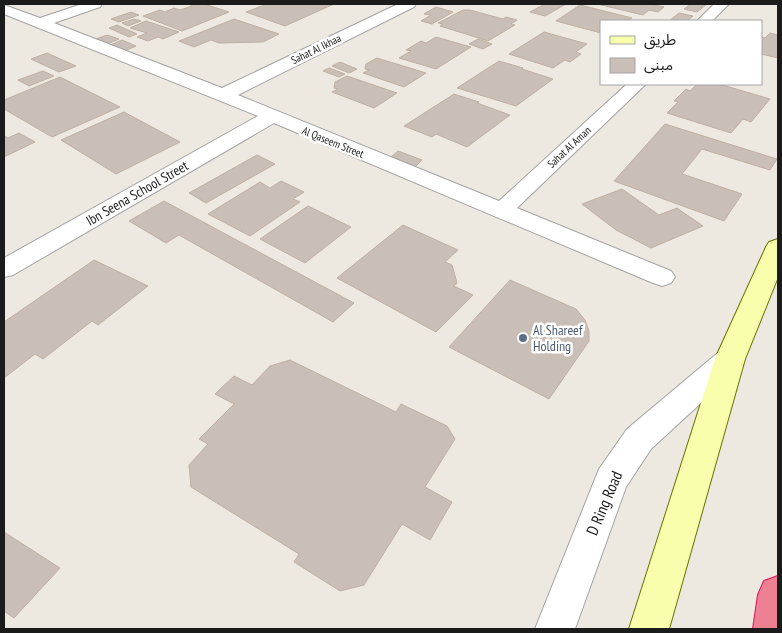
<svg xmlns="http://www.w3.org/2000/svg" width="782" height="633" font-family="'PT Sans Narrow','Noto Sans Arabic',sans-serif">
  <rect width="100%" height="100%" fill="#eee9e0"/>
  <!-- building -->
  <path fill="#cabfb6" stroke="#c0afa1" d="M189,4H204L229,12L182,31L143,16L160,10L165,12L174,8L180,10L192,6Z
    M267,4H334L285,26L246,12Z
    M545,4H566L545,16L530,12Z
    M597,4H650L664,7L658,12L649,10L643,15Z
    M691,4H707L697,12L684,9Z
    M580,5L632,18L627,21H601V33L556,21Z
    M436,7L453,12L432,24L421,21L431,15L424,14Z
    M463,10H470L503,19L506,17L517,20L511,24L515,25L488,41L440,26L443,24L438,23Z
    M131,12L139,15L119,22L111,19Z
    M679,13L693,16L687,21H669Z
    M134,19L141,21L128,26L122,23Z
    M234,19L279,34L263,42L219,43L211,40L194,47L179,41Z
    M146,21L179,32L163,39L158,37L148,41L137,37L147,33L130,28Z
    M117,25L137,34L129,37L109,28Z
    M544,32L587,44L576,52L581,54L570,62L565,60L553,68L509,54Z
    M770,33L778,35V58L761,54V37L765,38Z
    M107,35L119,39L105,45L93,40Z
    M436,37L471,47L436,69L399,58L411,51L406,50L421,41L426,43Z
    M478,39L492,44L483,49L469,44Z
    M122,40L136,46L122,52L108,46Z
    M47,53L76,66L59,72L31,59Z
    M377,58L426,73L404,87L363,73L369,70L365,69L366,64Z
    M499,61L523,68L522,69L553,79L516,106L457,88Z
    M340,62L357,69L349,73L332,66Z
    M329,68L345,74L339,77L323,71Z
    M43,71L54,76L29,86L18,80Z
    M347,76L397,93L374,108L332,92L338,89L334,88L335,82Z
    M60,77L120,107L52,137L4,109V100Z
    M697,84H719L770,99L751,122L743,119L731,133L667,113L678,102L674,101L686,89L690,91Z
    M454,94L479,102L477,103L510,115L467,147L436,134L432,137L404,126Z
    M124,112L180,142L116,174L61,140Z
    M665,124L777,159L770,170L702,149L682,174L742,194L724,221L614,181Z
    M19,133L35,142L4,157V136L8,138Z
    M398,151L422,160L415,167L390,158Z
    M257,155L275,164L206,203L189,193Z
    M281,181L304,192L293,199L300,202L250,236L208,214L260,182L270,188Z
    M622,189L659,215L677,208L703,226L651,248L616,230L582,204Z
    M164,201L354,303L333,322L179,235L166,243L129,221Z
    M308,206L351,227L305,263L260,239Z
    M403,225L458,250L445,262L452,265L457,283L454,286L473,295L436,332L337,278Z
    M94,260L148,286L98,325L92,321L43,359L35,354L4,378V322Z
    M510,280L576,309L585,320L589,331V341L549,399L449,347Z
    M290,360L396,412L401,404L447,426L455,439L425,487L452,502L430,540L402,524L364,585L340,591L294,562L299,554L191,487L189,465L208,444L199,439L234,404L215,394L234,376L252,385L270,366Z
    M4,532L60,568L14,618L4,611Z"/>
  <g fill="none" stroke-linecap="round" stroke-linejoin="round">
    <!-- street casing -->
    <g stroke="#a2a2a2" stroke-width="2">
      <path id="street" d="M82,4H102L100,7L54,23L222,88L398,4H416L414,7L238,95L499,201L627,84H646L517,208L671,271L675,277L671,283L662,286L653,283L274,123L13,275L4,277V258L258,116L4,14V5L40,18Z
        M714,4H729L712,21H697Z
        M730,348L740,351L745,359L740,367L651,449L626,487L575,629H535L599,469L627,429L720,351Z"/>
    </g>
    <!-- secondary casing -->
    <g stroke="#677400" stroke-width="2">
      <path id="secondary" d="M778,239V277L745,359L669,629H629L715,359L766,247L769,242Z"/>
    </g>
    <!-- highway casing -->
    <g stroke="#e2165a" stroke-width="2">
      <path id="highway" d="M778,576V629H753L758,595L764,581Z"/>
    </g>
    <!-- street -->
    <use href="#street" fill="#fff" fill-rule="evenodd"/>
    <!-- secondary -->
    <use href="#secondary" fill="#f9fead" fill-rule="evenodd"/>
    <!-- highway -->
    <use href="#highway" fill="#ed8093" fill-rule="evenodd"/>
  </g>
  <!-- markers -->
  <circle fill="#5c6f8a" stroke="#fff" stroke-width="2" cx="523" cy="338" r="5"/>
  <g text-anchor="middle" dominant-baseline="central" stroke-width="5" stroke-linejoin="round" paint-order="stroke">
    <!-- far-street labels -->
    <g font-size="11" fill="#1b1b1b" stroke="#fff">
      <text transform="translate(316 49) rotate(-26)">Sahat Al Ikhaa</text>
      <text transform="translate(333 142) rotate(22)">Al Qaseem Street</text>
      <text transform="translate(569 147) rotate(-43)">Sahat Al Aman</text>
    </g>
    <!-- street labels -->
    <g font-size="14" fill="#1b1b1b" stroke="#fff">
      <text transform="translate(137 193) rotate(-30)">Ibn Seena School Street</text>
    </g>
    <!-- service labels -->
    <g font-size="14" fill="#4e5e75" stroke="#fff" text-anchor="start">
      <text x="533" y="330">Al Shareef<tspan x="533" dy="16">Holding</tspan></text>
    </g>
    <!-- near-street labels -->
    <g font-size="16" fill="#1b1b1b" stroke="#fff">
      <text transform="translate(604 503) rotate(-67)">D Ring Road</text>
    </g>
  </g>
  <!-- border -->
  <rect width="782" height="633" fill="none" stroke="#1b1b1b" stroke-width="10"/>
  <!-- legend -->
  <rect x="600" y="20" width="162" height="65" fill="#ffffff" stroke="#a4a4a4"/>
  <rect x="610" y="36" width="25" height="8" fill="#f9fead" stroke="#a4a4a4"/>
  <text x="644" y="45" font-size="15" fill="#1b1b1b">طريق</text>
  <rect x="610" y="58" width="25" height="15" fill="#cabfb6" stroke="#a4a4a4"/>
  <text x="644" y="70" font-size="15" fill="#1b1b1b">مبنى</text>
</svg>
